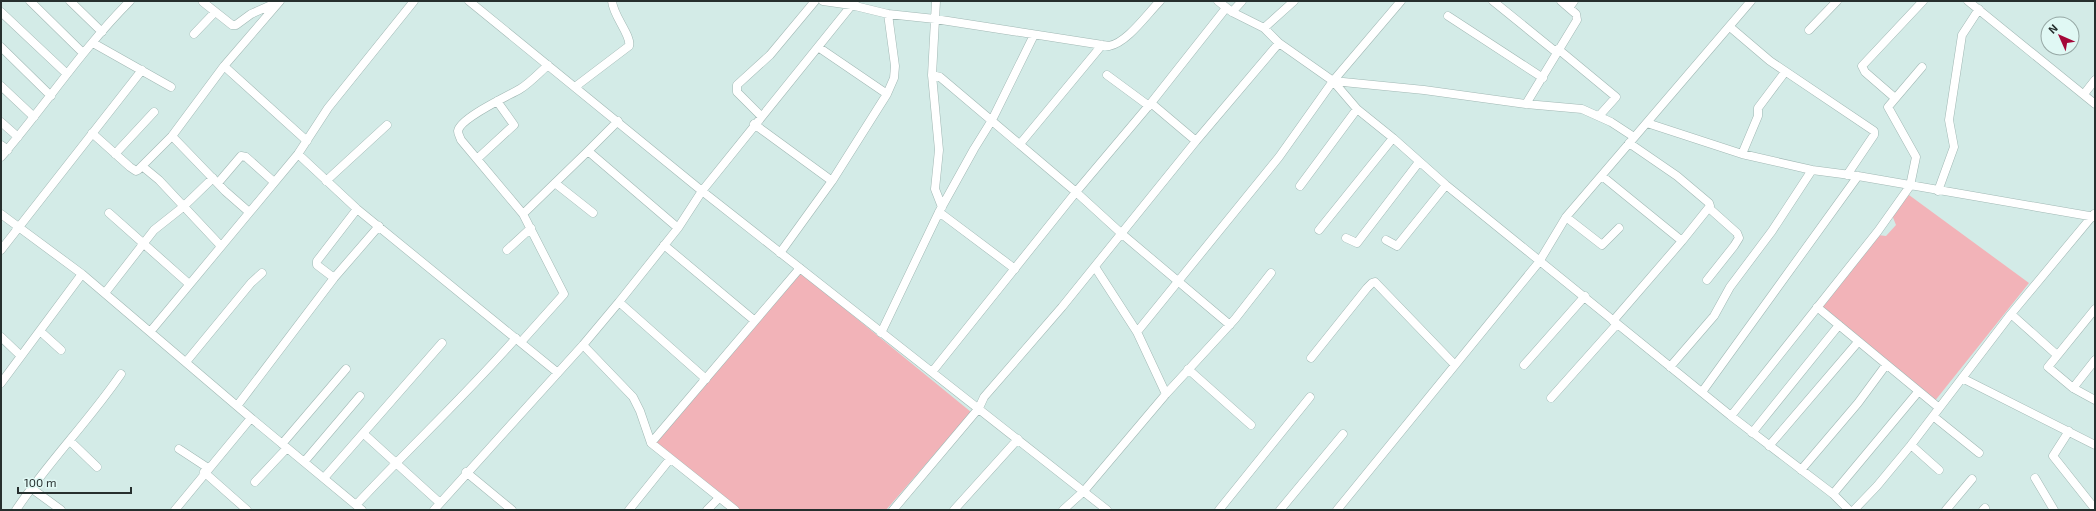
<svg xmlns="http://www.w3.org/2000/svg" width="2096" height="511" font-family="'Exo 2',sans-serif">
  <rect width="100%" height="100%" fill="#d3ebe7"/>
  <!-- green -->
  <path fill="#f2b3b8" d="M1909,195L2029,283L1934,402L1820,307L1878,235L1886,236L1896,225L1892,215Z
    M796,269L971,412L886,510H739L652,440Z"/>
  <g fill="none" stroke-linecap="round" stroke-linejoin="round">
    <!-- minor casing -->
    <g stroke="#a1b8b4" stroke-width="9">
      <path id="minor" d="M30,1L83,53
        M70,1L102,32
        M469,1L702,191L1107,510
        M823,1L851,5L888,14L935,19L1109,46C1127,43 1147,14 1160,1
        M936,1L932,75L939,150L935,189L942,207
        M1218,1L1232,12L1264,28L1279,43L1333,81L1357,109L1393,138L1446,185L1731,416L1833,494L1849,510
        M1493,1L1556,52
        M1968,1L2095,104
        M203,2L232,25H236L251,14L278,2
        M1569,8L1574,1
        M1,12L67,74
        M1232,12L1242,1
        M1448,16L1543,78
        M1730,27L1770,61L1874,131V135L1847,175
        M1264,28L1294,1
        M1809,30L1837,1
        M194,34L215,12
        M93,43L171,87
        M1,47L51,96
        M818,47L887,94
        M1558,49L1616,97L1599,116
        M224,66L307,141
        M932,75L940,77L1076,192L1122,234L1230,325
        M1107,75L1149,106
        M1333,81L1424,90L1526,104L1582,109L1611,122L1634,137
        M1,86L34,117
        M575,87L629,46C632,36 613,16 612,1
        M2084,94L2095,80
        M1895,98L1865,72L1862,66L1923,1
        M1151,103L1196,141
        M1526,104L1577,20L1576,14L1561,1
        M761,116L737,92V85L770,55L815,1
        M618,121L588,151L678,228
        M1,122L18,137
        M1647,123L1742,154L1812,170L1858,176L2095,217
        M754,124L832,181
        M92,133L130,167L136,171L138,170L172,136L224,66L280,1
        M172,136L225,191L249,212
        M1020,144L1102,45
        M1,145L8,150
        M115,154L154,112
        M298,154L357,209L558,373
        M1742,154L1758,116V108L1785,72
        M1,157C45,106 82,49 130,1
        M477,159L514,125L497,101
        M142,166L159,180L220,245
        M1602,176L1682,241
        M326,181L387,125
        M218,183L241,156L246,157L274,182
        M555,183L593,213
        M1300,186L1357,109
        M1938,191L1954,147L1949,120L1962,35L1979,9
        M939,212L1015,269
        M109,213L188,283
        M1,214L82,274L251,418L362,510
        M523,214L588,151
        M1566,217L1602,245L1619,228
        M1319,230L1393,138
        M1346,238L1357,243L1419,162
        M1386,240L1397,246L1446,185
        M664,245L755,321
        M1,250L142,70
        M507,250L531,228
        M780,253L832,181L887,94L894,78L895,66L888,14
        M334,278L317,265V261L357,209
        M1707,280L1734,246L1739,238L1737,233L1709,208
        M105,293L154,230L183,207L213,178
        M619,302L706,379
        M1817,307L1938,407
        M2095,309L2048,367L2073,388L2095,400
        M2011,314L2057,355
        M1613,321L1682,241L1710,206L1709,203L1677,176L1629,143
        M40,331L61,350
        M150,332L298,154L328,108L414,1
        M1137,332L1279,157L1333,81L1401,1
        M881,333L939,212L974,149L992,120L1034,35
        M1,337L21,356
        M521,342L564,294L523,214L461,140C460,137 458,134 458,131C460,118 508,96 520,89C530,83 539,73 548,65
        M583,345L633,397L640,411L651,443L735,510
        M1311,358L1367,288L1372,283L1375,282L1455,365
        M186,362L251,283L262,273
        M1524,365L1585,296
        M1670,367L1714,316L1730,287L1772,231L1812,170
        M1188,369L1251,425
        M932,372L1076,192L1151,103L1226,8
        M1962,378L2095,445
        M1,383L82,274
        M2073,388L2095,360
        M1702,392L1858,176
        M1166,394L1235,319L1271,273
        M1551,398L1617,324
        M237,406L334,278L379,226
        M1731,416L1878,231L1910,186L1916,157L1888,107L1922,67
        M1933,416L1979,453
        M2069,431L2053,456L2095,509
        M1752,433L1839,325
        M364,434L440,503
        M70,441L97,467
        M651,443L800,268
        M282,444L346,369
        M1911,445L1939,470
        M1769,446L1858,342
        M179,449L208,468
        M304,462L360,396
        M1801,470L1858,403L1886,365
        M204,472L247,510
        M466,472L512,510
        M324,478L442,343
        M2035,478L2054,510
        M255,482L287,448
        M31,488L61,510
        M1833,494L1918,392
        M356,505C409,448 465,396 516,338
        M16,510C48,462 89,421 121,374
        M175,510L251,418
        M434,510L583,345L619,302L678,228L702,191L855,1
        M629,510L670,459
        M707,510L719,498
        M893,510L979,408L984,397L1062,307L1196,141L1279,43
        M954,510L1018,439
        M1063,510L1084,491L1166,394L1137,332L1095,267
        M1219,510L1310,397
        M1280,510L1343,434
        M1337,510L1539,262L1566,217L1751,1
        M1854,510L1877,486L1911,445L2011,314L2094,214
        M1946,510L1972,479
        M1983,510L1985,508"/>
    </g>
    <!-- minor -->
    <use href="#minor" stroke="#fff" stroke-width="8"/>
  </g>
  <!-- border -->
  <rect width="2096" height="511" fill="none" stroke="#262f2e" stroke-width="4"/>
  <!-- north arrow -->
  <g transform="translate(2060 36) rotate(315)"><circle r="19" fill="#e0f8f4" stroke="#96a8a5"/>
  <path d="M0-3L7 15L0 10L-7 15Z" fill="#a40738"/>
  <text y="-6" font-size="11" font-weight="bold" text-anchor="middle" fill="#262f2e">N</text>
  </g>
  <!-- scale -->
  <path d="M18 487v6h113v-6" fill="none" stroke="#262f2e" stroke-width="2"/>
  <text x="24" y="487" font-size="12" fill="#262f2e" stroke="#e0f8f4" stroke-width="3" paint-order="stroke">100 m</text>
</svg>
